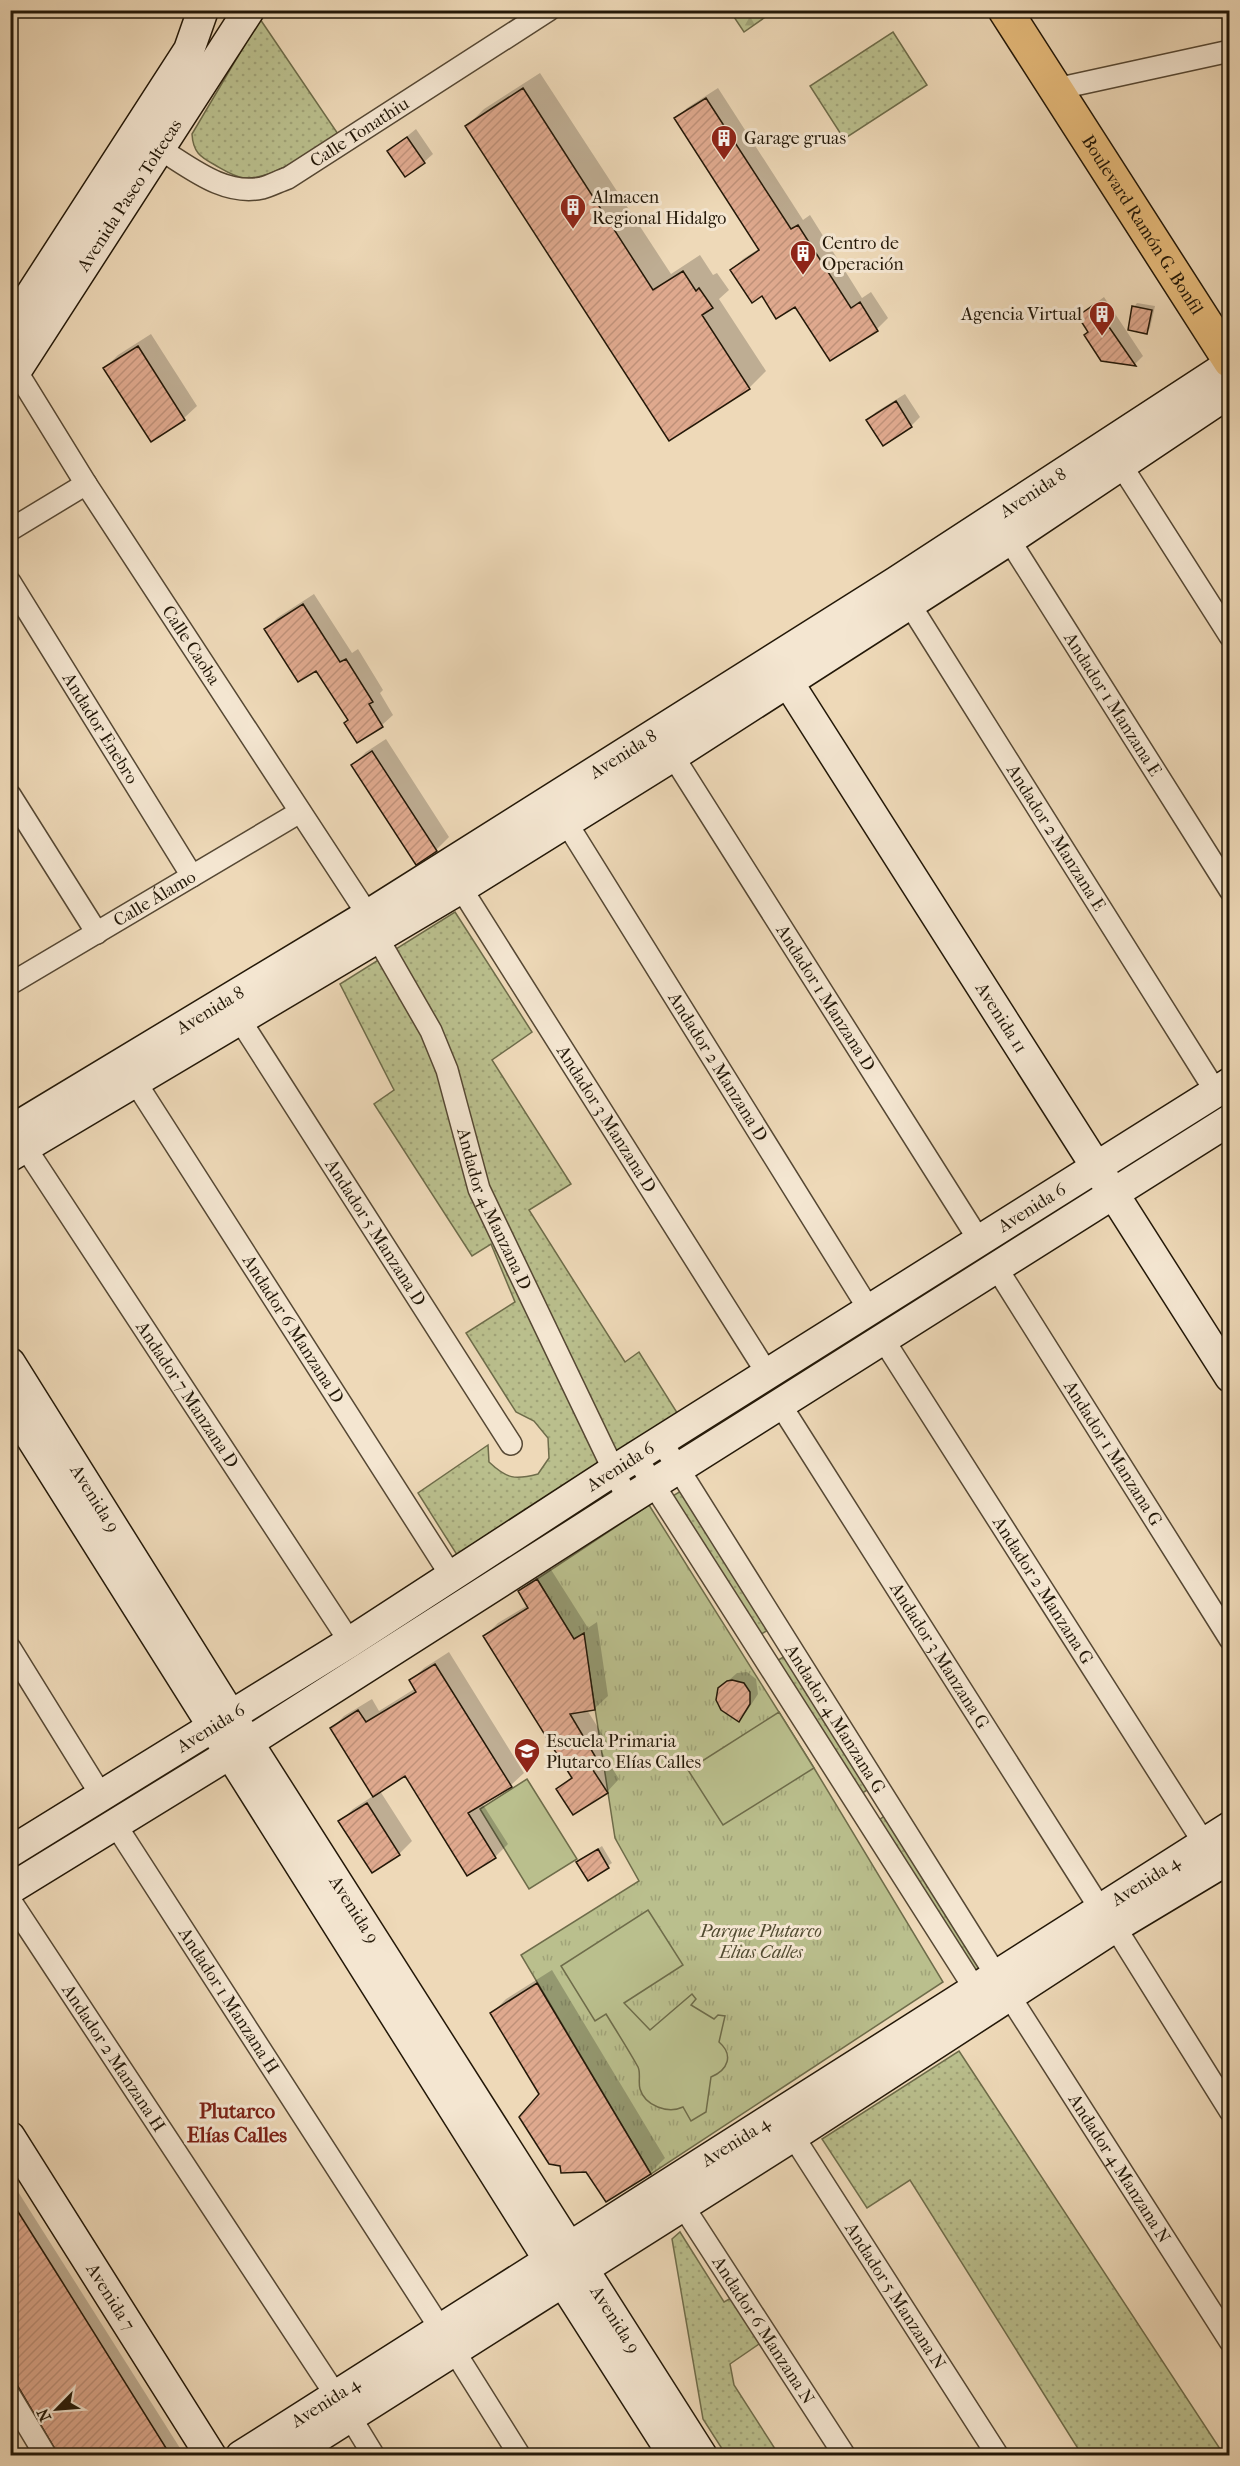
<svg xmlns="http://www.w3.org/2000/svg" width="1240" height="2466" font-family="'IM FELL French Canon',serif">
  <defs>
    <pattern id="grass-dots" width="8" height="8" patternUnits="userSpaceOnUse" patternTransform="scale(1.5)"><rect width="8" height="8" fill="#babf8d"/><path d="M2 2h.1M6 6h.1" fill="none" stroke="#a0a378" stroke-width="1.8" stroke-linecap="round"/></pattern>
    <pattern id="forest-firs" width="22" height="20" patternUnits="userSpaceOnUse" patternTransform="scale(1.5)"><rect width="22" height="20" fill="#babf8d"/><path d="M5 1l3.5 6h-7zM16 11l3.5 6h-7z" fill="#a0a378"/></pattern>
    <pattern id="park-tufts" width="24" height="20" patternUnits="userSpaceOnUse" patternTransform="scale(1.5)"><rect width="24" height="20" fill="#babf8d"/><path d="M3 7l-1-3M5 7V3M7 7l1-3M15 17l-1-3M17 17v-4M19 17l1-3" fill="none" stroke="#a0a378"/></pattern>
    <pattern id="building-hatch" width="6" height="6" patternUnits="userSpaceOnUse" patternTransform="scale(1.5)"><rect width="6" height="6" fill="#dfa98e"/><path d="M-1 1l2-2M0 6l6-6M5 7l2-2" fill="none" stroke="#bf9179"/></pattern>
  </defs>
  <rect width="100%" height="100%" fill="#eed9b8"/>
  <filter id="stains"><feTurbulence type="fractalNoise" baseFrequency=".00333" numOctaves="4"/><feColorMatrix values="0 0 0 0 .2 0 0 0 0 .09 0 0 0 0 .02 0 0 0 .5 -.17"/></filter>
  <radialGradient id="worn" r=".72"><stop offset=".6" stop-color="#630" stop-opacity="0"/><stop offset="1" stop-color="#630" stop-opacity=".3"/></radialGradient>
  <!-- grass -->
  <path fill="url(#grass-dots)" stroke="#6e6c4a" stroke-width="1.5" d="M260,19L338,134C314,149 274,180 245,178C234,177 224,170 215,165C200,157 193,152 192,134Z
    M893,32L927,85L844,139L810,86Z
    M455,912L532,1032L492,1060L571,1184L529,1210L625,1362L639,1352L681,1419L459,1558L418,1493L488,1445L489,1462C507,1479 515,1480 538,1474L549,1458L548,1438L534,1421L516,1412L466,1333L515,1302L491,1244L472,1256L374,1104L394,1090L340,984Z
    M681,1491L768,1630L758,1636L671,1497Z
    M785,1656L869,1789L859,1795L775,1662Z
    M886,1815L984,1967L974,1974L876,1822Z
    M959,2051L1224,2455H1082L910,2180L867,2208L822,2139Z
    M680,2232L724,2302L735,2296L765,2340L730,2364L734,2385L779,2455H726L703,2419L672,2239Z"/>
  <!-- forest -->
  <path fill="url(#forest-firs)" stroke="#6e6c4a" stroke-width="1.5" d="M730,11H774L744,32Z"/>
  <!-- park -->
  <path fill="url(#park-tufts)" stroke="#6e6c4a" stroke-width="1.5" d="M649,1505L814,1768L943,1982L651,2174L521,1955L639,1881L615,1838L588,1663L537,1579Z"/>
  <!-- pitch -->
  <path fill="#babf8d" stroke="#6e6c4a" stroke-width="1.5" d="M779,1712L814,1768L723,1825L688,1770Z
    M527,1779L577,1859L529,1889L480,1809Z
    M648,1910L683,1965L624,2003L650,2030L692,1994L696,1999L691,2005L714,2019L718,2015L725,2016L719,2042C734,2055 728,2070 711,2077L706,2112L691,2121L683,2107C668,2114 645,2106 640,2089C638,2082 641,2073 638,2067C628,2049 617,2032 606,2014L595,2021L561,1966Z"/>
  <!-- shadow -->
  <path fill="#0003" d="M540,73L671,274L700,255L713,275L717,273L729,290L719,299L766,371L749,388L670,439L467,126L484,109Z
    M718,88L803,220L810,215L862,298L871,292L888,318L877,329L831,359L796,305L762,294L732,270L743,259L760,248L676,119L687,108Z
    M416,129L433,154L424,162L389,151Z
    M1104,297L1143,356L1135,364L1102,359L1089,331L1082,320L1075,319Z
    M1137,303L1155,306L1150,328L1147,332L1134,307Z
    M151,334L197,406L184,418L151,440L105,368L118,355Z
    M905,394L920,417L911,426L868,420L876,412Z
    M314,594L352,653L358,649L383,690L380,693L393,715L382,725L349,720L317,669L266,629L277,618Z
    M386,739L449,837L436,850L353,765L366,752Z
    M550,1568L588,1628L597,1622L608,1696L595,1708L587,1710L607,1742L600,1749L619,1779L607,1792L558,1790L572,1776L485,1636L498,1623L528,1605L520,1591L533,1579Z
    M449,1652L524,1773L511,1785L482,1803L508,1844L495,1857L406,1774L380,1791L412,1841L399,1854L340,1822L353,1809L373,1796L332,1728L344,1716L372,1699L379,1711L416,1688L411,1681L424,1668Z
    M747,1672L756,1679L758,1694L747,1711L739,1720L719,1689L737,1673Z
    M602,1846L612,1863L588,1879L578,1862Z
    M552,1970L665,2158L650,2173L606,2200L492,2013L506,1999Z
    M10,2179L185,2456H62L10,2370Z"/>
  <!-- building -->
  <path fill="url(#building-hatch)" stroke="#231808" stroke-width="1.5" d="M523,88L653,290L683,271L696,291L699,288L713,308L702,315L750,389L669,441L465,126Z
    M706,98L791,229L798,225L851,308L860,302L878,331L830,361L795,307L776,319L762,296L752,303L730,270L759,250L674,118Z
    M407,137L425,163L405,177L387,151Z
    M1095,304L1109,327L1136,366L1101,361L1084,335L1088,332L1081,321L1072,320Z
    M1132,306L1152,310L1147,334L1128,330Z
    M138,346L185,420L151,442L103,368Z
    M896,401L912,427L883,446L866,420Z
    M303,604L340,662L346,659L373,702L369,704L383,727L357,743L344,723L348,720L316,671L298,682L264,629Z
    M372,751L437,851L416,865L351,765Z
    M537,1579L574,1639L584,1633L595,1710L570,1714L595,1756L587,1761L608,1793L573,1815L556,1789L572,1778L483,1636L528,1608L518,1591Z
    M435,1664L512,1787L468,1813L496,1858L467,1876L405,1776L373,1797L330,1728L358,1710L366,1722L416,1692L409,1680Z
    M732,1680L744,1683L750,1692V1704L739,1722L721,1710L716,1700L718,1688L727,1681Z
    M367,1803L400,1855L372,1873L338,1821Z
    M598,1849L609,1868L588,1881L576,1862Z
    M537,1983L651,2174L606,2202L586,2172L561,2173L560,2166L549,2164L519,2117L539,2094L490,2013Z
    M10,2199L61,2280L171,2456H59L10,2373Z"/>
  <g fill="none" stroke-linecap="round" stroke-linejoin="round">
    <!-- street casing -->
    <g stroke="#564834" stroke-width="24">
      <g id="street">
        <path d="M1056,89L1230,51"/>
        <path id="s1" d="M160,149C191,168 224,196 262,188C270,186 279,181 288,178L549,10"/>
        <path id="s2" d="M17,372L86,484L368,915L377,937L431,1031L447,1070L479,1189L628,1500"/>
        <path d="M1121,465L1230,636"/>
        <path d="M10,530L86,484"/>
        <path id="s3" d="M1003,530L1230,890"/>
        <path id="s4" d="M10,582L192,876"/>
        <path id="s5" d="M902,592L1216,1092"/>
        <path id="s6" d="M673,756L979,1240"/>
        <path d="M10,795L97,933"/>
        <path id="s7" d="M566,822L870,1311"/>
        <path id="s8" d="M454,877L767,1373"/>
        <path id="s9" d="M10,984L300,812"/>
        <path id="s10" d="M240,1020L511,1444"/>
        <path id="s11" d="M136,1083L452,1577"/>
        <path id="s12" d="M25,1147L350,1642"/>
        <path id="s13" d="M996,1267L1230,1639"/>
        <path id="s14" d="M883,1339L1204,1843"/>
        <path id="s15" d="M780,1404L1101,1910"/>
        <path id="s16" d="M661,1441L996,1975L1230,2341"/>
        <path d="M636,1457L982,2000"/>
        <path d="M10,1648L101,1795"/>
        <path id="s17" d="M115,1824L440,2328"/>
        <path id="s18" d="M10,1900L335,2394"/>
        <path d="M1115,1927L1230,2111"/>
        <path id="s19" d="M793,2136L998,2456"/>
        <path id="s20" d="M683,2206L845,2456"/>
        <path d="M453,2349L520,2456"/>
        <path d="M10,2396L46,2456"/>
        <path d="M349,2415L374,2456"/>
      </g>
    </g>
    <!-- secondary casing -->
    <g stroke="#231808" stroke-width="33">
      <g id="secondary">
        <path d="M10,327L189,50L203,10"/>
        <path id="s21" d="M10,380L249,10"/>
        <path id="s22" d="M777,665L1230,1377"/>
        <path id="s23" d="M10,1131L368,915L896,582L1230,364"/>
        <path d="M10,1156L461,888L673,756L1009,540L1230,392"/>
        <path id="s24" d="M10,1363L231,1716L702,2456"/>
        <path d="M10,1404L549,2260L674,2456"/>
        <path id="s25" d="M10,1852L350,1642L613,1471L1230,1083"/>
        <path d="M10,1889L249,1742L628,1500L1230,1120"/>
        <path id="s26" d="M10,2137L211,2456"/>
        <path id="s27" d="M241,2456L1230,1827"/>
        <path d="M288,2456L793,2136L1115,1927L1230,1858"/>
      </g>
    </g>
    <!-- primary casing -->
    <g stroke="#231808" stroke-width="36">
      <g id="primary">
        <path id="s28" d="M1005,10L1230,361"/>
      </g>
    </g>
    <!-- street -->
    <use href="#street" stroke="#f4e6d1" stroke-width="21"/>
    <!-- secondary -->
    <use href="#secondary" stroke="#f4e6d1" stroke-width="30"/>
    <!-- primary -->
    <use href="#primary" stroke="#e7bc7c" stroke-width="33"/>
  </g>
  <!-- icons -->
  <defs>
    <g id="building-pin" transform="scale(1.35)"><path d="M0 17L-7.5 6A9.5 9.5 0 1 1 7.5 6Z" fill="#8f2418" stroke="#f4e6d1"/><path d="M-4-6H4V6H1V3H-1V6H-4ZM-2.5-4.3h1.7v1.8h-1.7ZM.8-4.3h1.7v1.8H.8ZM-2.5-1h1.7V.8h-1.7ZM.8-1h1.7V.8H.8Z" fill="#fff"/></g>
    <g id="school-pin" transform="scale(1.35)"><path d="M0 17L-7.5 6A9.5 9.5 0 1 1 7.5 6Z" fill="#8f2418" stroke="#f4e6d1"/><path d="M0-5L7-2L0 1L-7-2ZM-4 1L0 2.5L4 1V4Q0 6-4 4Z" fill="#fff"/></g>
  </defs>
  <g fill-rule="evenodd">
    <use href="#building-pin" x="724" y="138"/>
    <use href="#building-pin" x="573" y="207"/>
    <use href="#building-pin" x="803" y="253"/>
    <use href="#building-pin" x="1102" y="314"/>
    <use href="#school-pin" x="527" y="1751"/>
  </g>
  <g text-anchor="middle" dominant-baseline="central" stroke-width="6" stroke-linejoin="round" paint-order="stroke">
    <!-- street labels -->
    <g font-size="18" fill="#231808" stroke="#f4e6d1">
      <text stroke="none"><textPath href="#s1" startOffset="225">Calle Tonathiu</textPath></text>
      <text stroke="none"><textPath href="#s21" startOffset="220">Avenida Paseo Toltecas</textPath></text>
      <text stroke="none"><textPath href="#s28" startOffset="255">Boulevard Ramón G. Bonfil</textPath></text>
      <text stroke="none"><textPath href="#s23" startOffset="1206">Avenida 8</textPath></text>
      <text stroke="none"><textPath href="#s2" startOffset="324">Calle Caoba</textPath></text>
      <text stroke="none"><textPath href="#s3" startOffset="206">Andador 1 Manzana E</textPath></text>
      <text stroke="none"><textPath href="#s4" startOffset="172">Andador Enebro</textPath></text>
      <text stroke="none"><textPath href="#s23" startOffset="720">Avenida 8</textPath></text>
      <text stroke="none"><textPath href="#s5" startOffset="290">Andador 2 Manzana E</textPath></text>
      <text stroke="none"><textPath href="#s9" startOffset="168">Calle Álamo</textPath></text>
      <text stroke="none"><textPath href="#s6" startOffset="286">Andador 1 Manzana D</textPath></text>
      <text stroke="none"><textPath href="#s23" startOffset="234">Avenida 8</textPath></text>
      <text stroke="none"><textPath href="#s22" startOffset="418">Avenida 11</textPath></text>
      <text stroke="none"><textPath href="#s7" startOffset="288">Andador 2 Manzana D</textPath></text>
      <text stroke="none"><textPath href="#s8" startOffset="286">Andador 3 Manzana D</textPath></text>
      <text stroke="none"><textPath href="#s25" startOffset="1208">Avenida 6</textPath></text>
      <text stroke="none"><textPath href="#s2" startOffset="968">Andador 4 Manzana D</textPath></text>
      <text stroke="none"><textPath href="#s10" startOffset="252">Andador 5 Manzana D</textPath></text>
      <text stroke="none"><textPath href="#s11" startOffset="292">Andador 6 Manzana D</textPath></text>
      <text stroke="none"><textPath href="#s12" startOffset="296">Andador 7 Manzana D</textPath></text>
      <text stroke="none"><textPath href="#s13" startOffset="220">Andador 1 Manzana G</textPath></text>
      <text stroke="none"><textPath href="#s25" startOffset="722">Avenida 6</textPath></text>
      <text stroke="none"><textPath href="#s24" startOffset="160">Avenida 9</textPath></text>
      <text stroke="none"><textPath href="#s14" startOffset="298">Andador 2 Manzana G</textPath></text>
      <text stroke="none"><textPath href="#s15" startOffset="298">Andador 3 Manzana G</textPath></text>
      <text stroke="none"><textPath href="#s16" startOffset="328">Andador 4 Manzana G</textPath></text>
      <text stroke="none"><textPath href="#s25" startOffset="236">Avenida 6</textPath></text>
      <text stroke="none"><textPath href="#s27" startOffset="1072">Avenida 4</textPath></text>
      <text stroke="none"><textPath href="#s24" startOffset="646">Avenida 9</textPath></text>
      <text stroke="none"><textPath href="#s17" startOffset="210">Andador 1 Manzana H</textPath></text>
      <text stroke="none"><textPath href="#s18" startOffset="189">Andador 2 Manzana H</textPath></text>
      <text stroke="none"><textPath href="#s27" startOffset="586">Avenida 4</textPath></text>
      <text stroke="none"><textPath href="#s16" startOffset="860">Andador 4 Manzana N</textPath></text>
      <text stroke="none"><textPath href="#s26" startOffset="189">Avenida 7</textPath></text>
      <text stroke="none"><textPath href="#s19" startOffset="190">Andador 5 Manzana N</textPath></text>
      <text stroke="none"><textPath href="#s24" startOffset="1132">Avenida 9</textPath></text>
      <text stroke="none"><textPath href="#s20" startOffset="148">Andador 6 Manzana N</textPath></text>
      <text stroke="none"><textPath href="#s27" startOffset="100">Avenida 4</textPath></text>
    </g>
    <!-- poi labels -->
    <g font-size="18" fill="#231808" stroke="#f4e6d1" text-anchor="start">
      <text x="744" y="138">Garage gruas</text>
      <text x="592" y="197">Almacen<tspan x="592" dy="21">Regional Hidalgo</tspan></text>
      <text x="822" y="243">Centro de<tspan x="822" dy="21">Operación</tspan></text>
      <text x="1082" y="314" text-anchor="end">Agencia Virtual</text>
      <text x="546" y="1741">Escuela Primaria<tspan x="546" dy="21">Plutarco Elías Calles</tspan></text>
    </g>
    <!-- park labels -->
    <g font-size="18" font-style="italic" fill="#504a30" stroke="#f4e6d1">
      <text x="761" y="1931">Parque Plutarco<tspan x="761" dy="21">Elias Calles</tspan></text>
    </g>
    <!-- quarter labels -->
    <g font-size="21" font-weight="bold" fill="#7a1f14" stroke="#f4e6d1">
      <text x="237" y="2111">Plutarco<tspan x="237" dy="24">Elías Calles</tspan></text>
    </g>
  </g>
  <!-- margin -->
  <rect width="1240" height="2466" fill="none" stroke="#eed9b8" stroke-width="36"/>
  <rect x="12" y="12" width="1216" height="2442" fill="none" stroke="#231808" stroke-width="3"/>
  <rect x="18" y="18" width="1204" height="2430" fill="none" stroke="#231808" stroke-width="1.5"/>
  <!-- north arrow -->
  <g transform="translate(57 2409) rotate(245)" stroke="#f4e6d1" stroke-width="4.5" paint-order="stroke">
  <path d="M0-4.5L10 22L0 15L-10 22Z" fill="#231808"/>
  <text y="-9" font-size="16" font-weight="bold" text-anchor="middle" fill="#231808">N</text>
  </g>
  <rect width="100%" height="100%" filter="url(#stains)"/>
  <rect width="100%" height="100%" fill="url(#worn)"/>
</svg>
